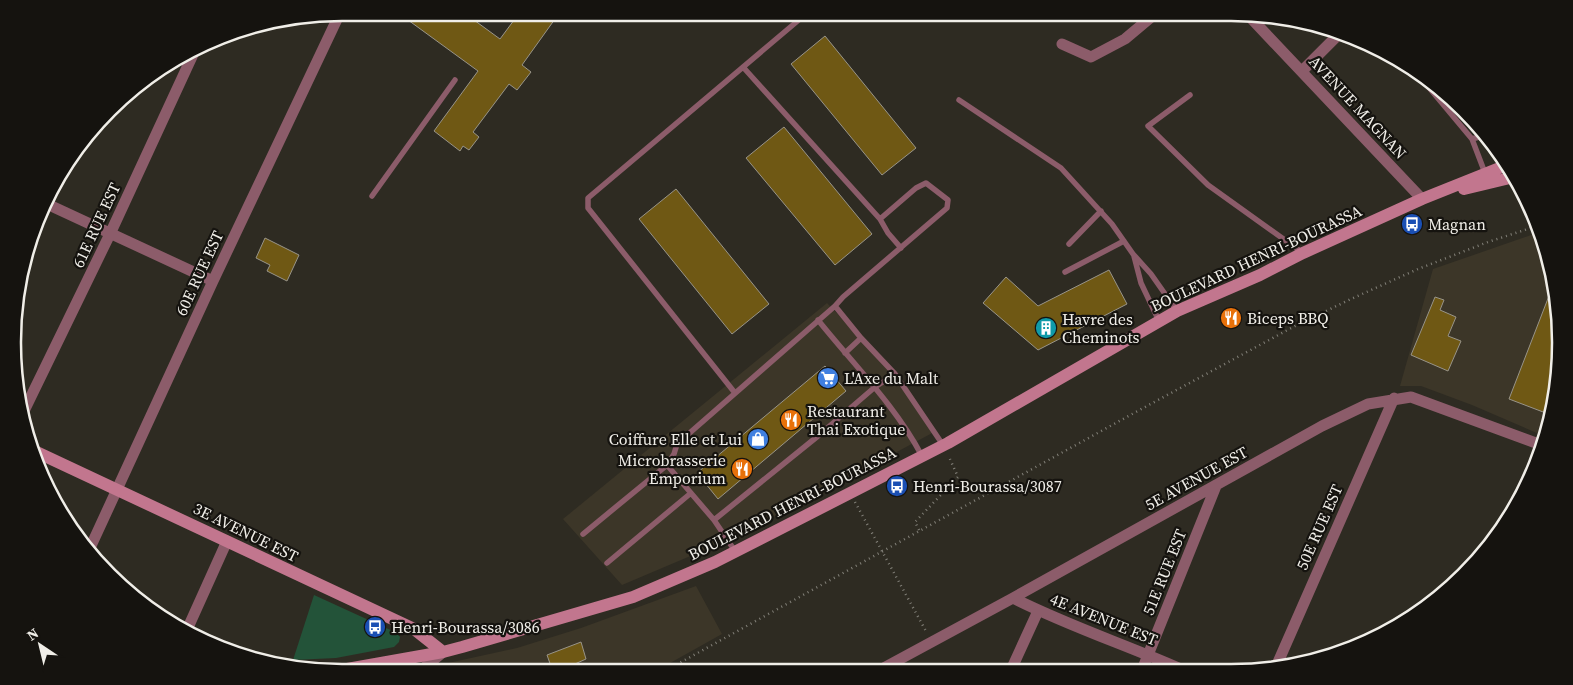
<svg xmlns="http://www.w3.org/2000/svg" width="1573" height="685" font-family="'Source Serif 4',serif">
  <rect width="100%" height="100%" fill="#2e2b22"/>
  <!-- built -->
  <path fill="#3c3628" d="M1540,232L1549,257L1560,321L1558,386L1546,437L1472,405L1421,386H1400L1433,269Z
    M827,303L906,385L936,431L790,509L707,549L622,585L563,519Z
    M696,586L722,634L654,672H407L517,648L581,628Z"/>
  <!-- green -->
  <path fill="#235339" d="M314,595L397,633L400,637L399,642L394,647L336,658L293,660Z"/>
  <!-- building -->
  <path fill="#6f5814" stroke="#989489" d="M397,12H463L500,39L520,12H560L522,65L531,72L517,90L509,84L473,132L479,137L469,150L463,146L460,151L434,131L478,71Z
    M825,36L916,148L882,175L791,64Z
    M784,127L872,234L835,265L746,158Z
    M676,189L769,304L732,334L639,219Z
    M265,238L299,255L287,281L267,271L270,265L256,258Z
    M1109,270L1127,304L1038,350L983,303L1006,277L1038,306Z
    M1554,283L1560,321L1558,386L1551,415L1509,399Z
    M1435,297L1444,300L1440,310L1456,317L1448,336L1461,341L1448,371L1411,355Z
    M825,366L846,391L718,499L697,473Z
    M581,642L586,659L557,672H553L547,655Z"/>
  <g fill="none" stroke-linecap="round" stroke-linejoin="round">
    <!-- path -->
    <path stroke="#838179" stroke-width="2.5" stroke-dasharray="1 4" stroke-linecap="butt" d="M855,502L927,633
      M919,530L915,522L958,477L949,457
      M663,672L1134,413L1295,326L1351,299L1418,269L1488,242L1537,226"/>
    <!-- lane -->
    <path stroke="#8c5c6a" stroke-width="5.5" d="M743,67L880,219
      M1416,72L1472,139
      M1190,95L1148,126L1208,185L1303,253
      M959,100L1061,168L1112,224L1133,254L1151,274L1177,311
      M1485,173L1472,139L1486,135
      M372,196L455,80
      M1069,244L1101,211
      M901,248L888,233L880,219L916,188L926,183L948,200L947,208L843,297L835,306L861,338L895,374L943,445
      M1134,256L1141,283L1159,321
      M1065,272L1124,241
      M818,320C854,365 895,405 922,456
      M845,353L861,338
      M735,393L588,208V198L807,13
      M667,465L674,454L677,444L835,306
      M583,534L667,465L714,520
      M735,551L714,520L818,436L875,387L895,374
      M607,563L691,493"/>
    <!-- street -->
    <path stroke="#8c5c6a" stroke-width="11" d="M1248,15L1422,199
      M1062,44L1091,57L1125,39L1156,13
      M1302,71L1341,32
      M47,204L213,281
      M22,415L110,234L196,48
      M90,548L213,281L340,13
      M1013,598C1068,626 1127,645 1183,670
      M186,632L227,541
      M1275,669L1394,398
      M1011,670L1038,611
      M1142,670L1216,486
      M878,671L1013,598L1322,426L1368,404L1411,397L1544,446
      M419,672L443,652"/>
    <!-- secondary -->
    <path stroke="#c2768e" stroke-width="12" d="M1464,189L1514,177
      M30,449L414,629L443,652
      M336,671L443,652L462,647L633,597L715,562L948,443L1177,311L1260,275L1303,253L1422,199L1507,165"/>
  </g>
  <!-- icons -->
  <defs>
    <g id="bus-disc" transform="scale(1.125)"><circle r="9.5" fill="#1a4fb4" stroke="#15130f"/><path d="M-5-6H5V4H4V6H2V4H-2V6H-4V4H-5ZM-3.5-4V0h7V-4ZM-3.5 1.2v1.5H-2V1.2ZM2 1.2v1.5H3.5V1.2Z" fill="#fff"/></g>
    <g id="restaurant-disc" transform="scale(1.125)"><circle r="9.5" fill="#e8710a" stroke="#15130f"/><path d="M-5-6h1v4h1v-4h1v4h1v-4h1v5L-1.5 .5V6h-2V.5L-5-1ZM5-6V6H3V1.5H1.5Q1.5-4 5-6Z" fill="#fff"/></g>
    <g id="building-disc" transform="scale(1.125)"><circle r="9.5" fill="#0f9aa8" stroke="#15130f"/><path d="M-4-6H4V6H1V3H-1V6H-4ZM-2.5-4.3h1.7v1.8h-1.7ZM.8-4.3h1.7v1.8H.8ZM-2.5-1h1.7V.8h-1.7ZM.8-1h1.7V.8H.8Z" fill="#fff"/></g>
    <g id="supermarket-disc" transform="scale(1.125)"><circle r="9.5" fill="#3f7fe0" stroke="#15130f"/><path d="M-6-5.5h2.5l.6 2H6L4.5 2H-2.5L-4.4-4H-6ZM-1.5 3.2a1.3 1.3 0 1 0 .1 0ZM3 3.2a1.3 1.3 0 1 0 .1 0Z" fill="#fff"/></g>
    <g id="shop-disc" transform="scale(1.125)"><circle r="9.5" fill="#3f7fe0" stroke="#15130f"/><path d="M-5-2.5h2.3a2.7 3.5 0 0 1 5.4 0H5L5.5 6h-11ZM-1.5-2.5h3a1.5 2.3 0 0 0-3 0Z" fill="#fff"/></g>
  </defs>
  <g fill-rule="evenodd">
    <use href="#bus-disc" x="1412" y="224"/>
    <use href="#restaurant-disc" x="1231" y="318"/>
    <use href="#building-disc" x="1046" y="328"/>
    <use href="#supermarket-disc" x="828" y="378"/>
    <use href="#restaurant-disc" x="791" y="420"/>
    <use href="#shop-disc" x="758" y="439"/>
    <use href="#restaurant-disc" x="742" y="469"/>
    <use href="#bus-disc" x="897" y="486"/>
    <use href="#bus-disc" x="375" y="627"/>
  </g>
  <g text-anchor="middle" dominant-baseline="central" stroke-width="4.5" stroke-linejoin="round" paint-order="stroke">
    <!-- street labels -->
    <g font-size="16" fill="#f0eee8" stroke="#15130f">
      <text transform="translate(1358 107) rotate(47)">AVENUE MAGNAN</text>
      <text transform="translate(96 225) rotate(-65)">61E RUE EST</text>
      <text transform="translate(1256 258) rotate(-25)">BOULEVARD HENRI-BOURASSA</text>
      <text transform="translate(199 273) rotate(-65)">60E RUE EST</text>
      <text transform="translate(1196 478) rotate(-29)">5E AVENUE EST</text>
      <text transform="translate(792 503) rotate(-27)">BOULEVARD HENRI-BOURASSA</text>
      <text transform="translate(1319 527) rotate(-66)">50E RUE EST</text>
      <text transform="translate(246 532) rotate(26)">3E AVENUE EST</text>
      <text transform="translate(1164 572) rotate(-68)">51E RUE EST</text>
      <text transform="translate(1104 619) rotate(22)">4E AVENUE EST</text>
    </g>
    <!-- poi labels -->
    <g font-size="16" fill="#f0eee8" stroke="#15130f" text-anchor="start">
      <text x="1428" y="224">Magnan</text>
      <text x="1247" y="318">Biceps BBQ</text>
      <text x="1062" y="319">Havre des<tspan x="1062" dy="18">Cheminots</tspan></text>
      <text x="844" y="378">L'Axe du Malt</text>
      <text x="807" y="411">Restaurant<tspan x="807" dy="18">Thai Exotique</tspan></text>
      <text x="742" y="439" text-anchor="end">Coiffure Elle et Lui</text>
      <text x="726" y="460" text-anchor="end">Microbrasserie<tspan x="726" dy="18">Emporium</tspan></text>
      <text x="913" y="486">Henri-Bourassa/3087</text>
      <text x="391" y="627">Henri-Bourassa/3086</text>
    </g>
  </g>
  <!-- crop -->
  <path d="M0 0H1573V685H0ZM342 21H1231A321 321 0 0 1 1552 342V343A321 321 0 0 1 1231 664H342A321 321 0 0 1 21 343V342A321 321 0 0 1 342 21Z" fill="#15130f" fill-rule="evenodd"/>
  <path fill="none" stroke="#f0eee8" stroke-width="2.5" d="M342 21H1231A321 321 0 0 1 1552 342V343A321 321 0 0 1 1231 664H342A321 321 0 0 1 21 343V342A321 321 0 0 1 342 21Z"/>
  <!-- north arrow -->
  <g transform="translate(40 645) rotate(325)" stroke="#15130f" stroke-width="4" paint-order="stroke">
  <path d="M0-4L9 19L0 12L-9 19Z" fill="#f0eee8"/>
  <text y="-8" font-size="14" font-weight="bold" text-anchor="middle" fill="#f0eee8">N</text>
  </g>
</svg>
